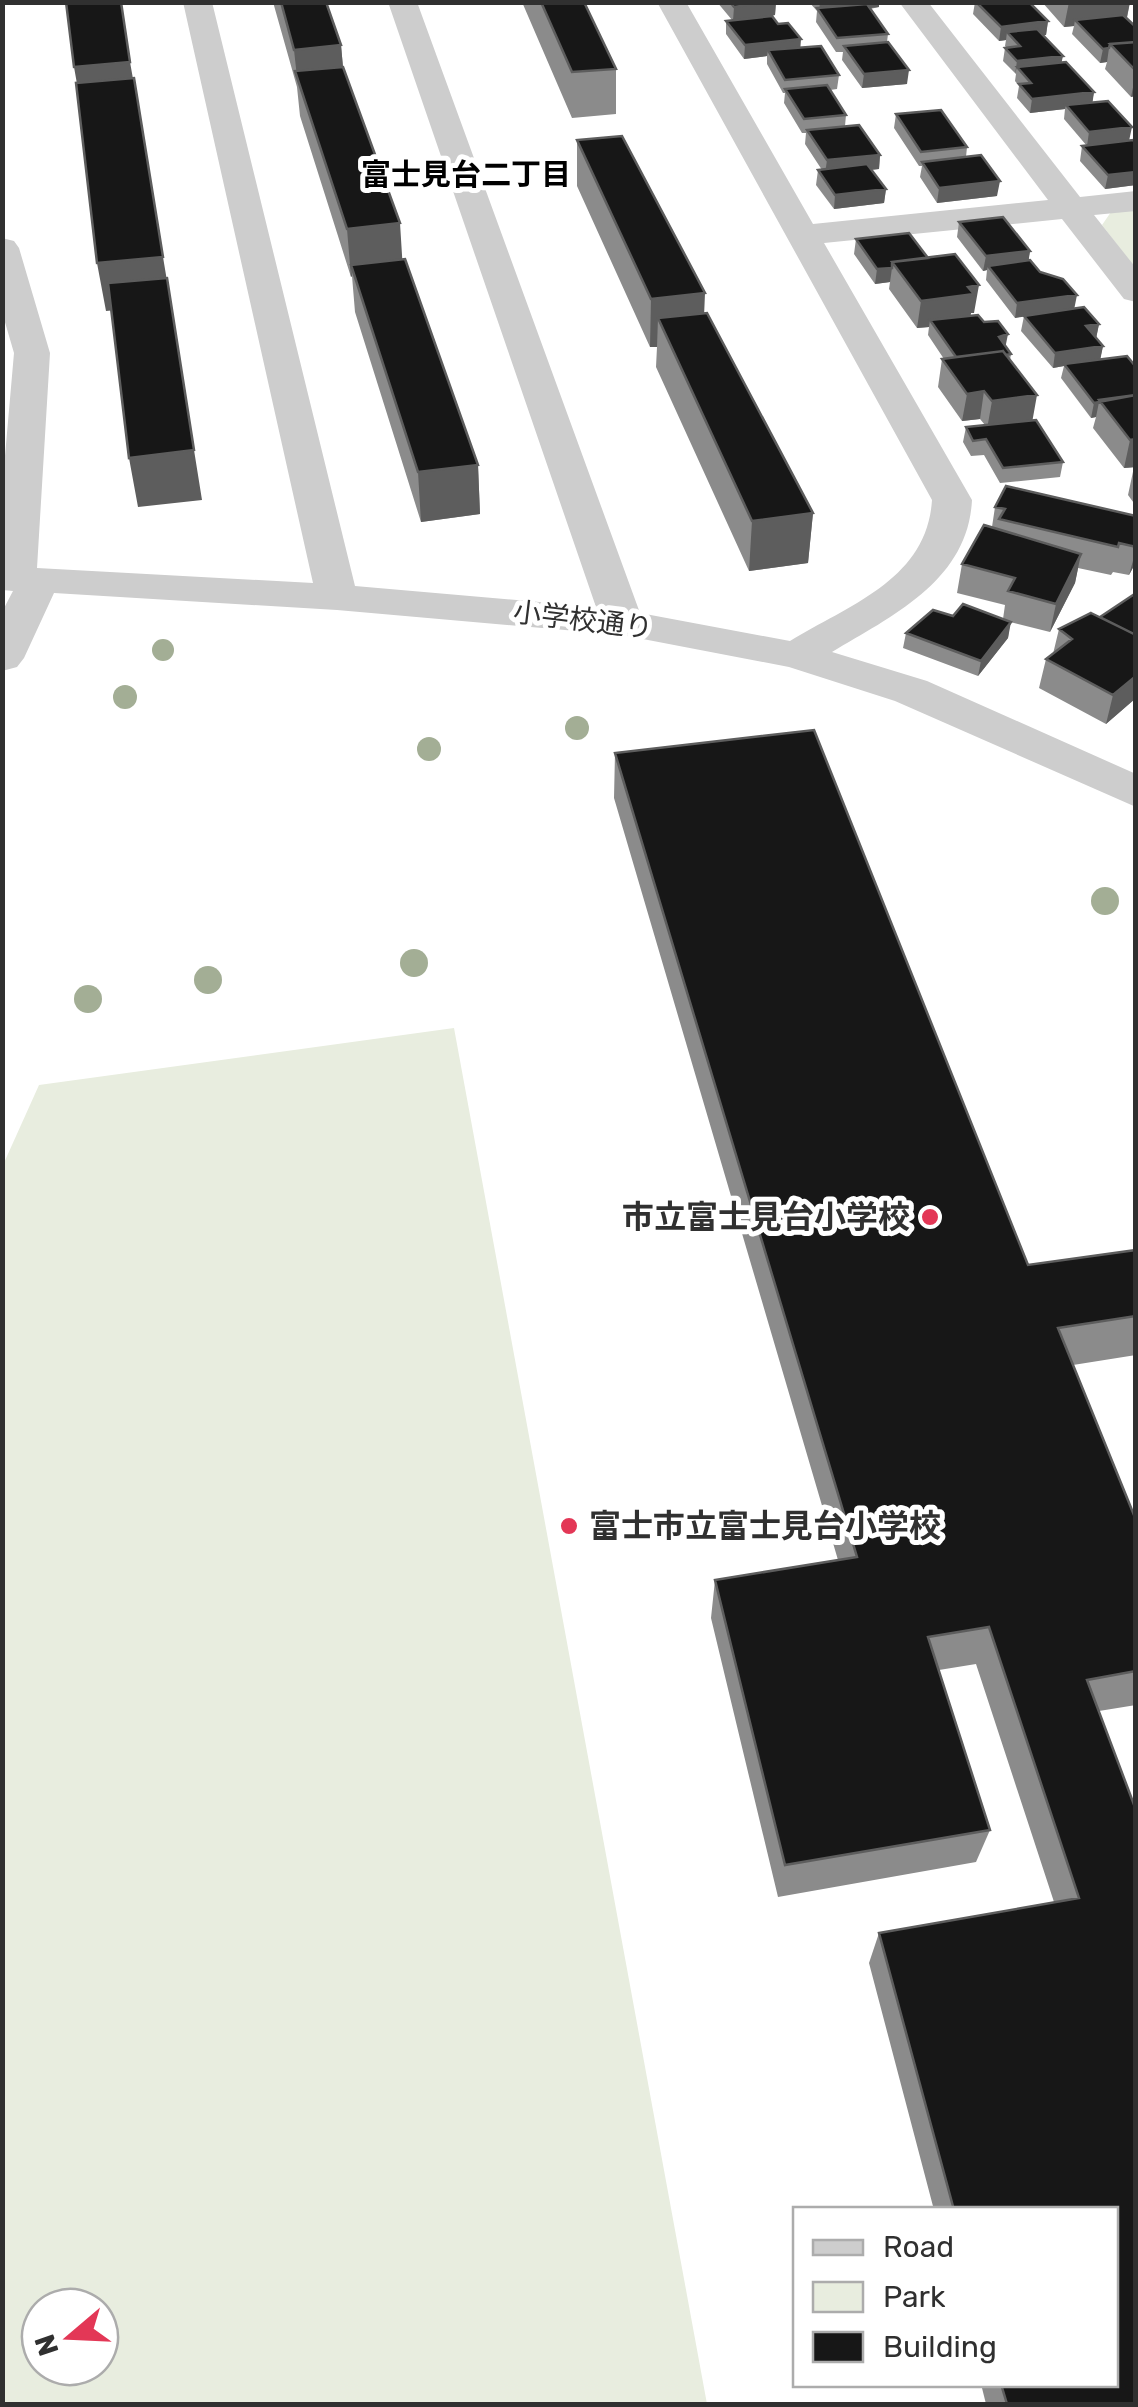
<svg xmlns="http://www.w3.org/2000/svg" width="1138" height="2407" font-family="Rubik,'Noto Sans JP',sans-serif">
  <rect width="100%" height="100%" fill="#fff"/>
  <!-- green -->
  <path fill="#e8eddf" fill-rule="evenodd" d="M1135,209V268L1102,225L1111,212Z
    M454,1028L707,2404H3V1165L39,1085ZM40,2307H100V2367H40Z"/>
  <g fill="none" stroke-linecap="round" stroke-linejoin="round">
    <!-- street -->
    <path fill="#cdcdcd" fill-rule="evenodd" d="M183,2H212L355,586L596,607L388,2H417L640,613L790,641C851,604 927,579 932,500L657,2H686L813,224L1048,200L899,2H928L1080,197L1136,191V211L1094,215L1136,268V302L1124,299L1062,219L824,243L972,500C968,580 894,615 832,652L927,681L1136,774V807L895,701L789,667L622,635L337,610L54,593L24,658L17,667L2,671V612L13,591L2,590V490L14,353L2,312V238L14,241L19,248L50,353L37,568L313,583Z"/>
  </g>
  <!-- trees -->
  <g fill="#a3ae95">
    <circle cx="163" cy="650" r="11"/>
    <circle cx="125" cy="697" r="12"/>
    <circle cx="577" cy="728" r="12"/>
    <circle cx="429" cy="749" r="12"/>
    <circle cx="1105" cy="901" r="14"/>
    <circle cx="414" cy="963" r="14"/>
    <circle cx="208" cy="980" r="14"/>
    <circle cx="88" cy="999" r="14"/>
  </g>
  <!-- wall -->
  <path fill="#8b8b8b" d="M273,2H326L341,45L343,67L402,259L478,465L480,514L421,522L355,312L352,276L351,277L300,116L297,87Z
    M522,2H584L616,69V114L572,118Z
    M717,2H776L775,15L772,16L778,24L800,48L839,75L837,89L830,90L846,115L845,126L880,155L879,169L871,170L886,189L884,203L834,209L816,185L818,170H822L805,144L806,133H802L784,103L785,93H783L767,64V56L744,59L726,34V21L732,20Z
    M809,2H879V7L870,9L888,34L887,42L907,84L862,88L842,60L843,52H836L816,22L817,11Z
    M975,2H1029L1048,21L1046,35H1044L1062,62L1094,92L1092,102L1129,141L1136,143V185L1105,189L1080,161L1082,146H1087L1064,119L1065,109L1030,113L1017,98L1019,86L1015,81L1016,74L1003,61L1005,48H1007L1005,46L1006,40L999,41L973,14Z
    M1042,2H1130L1127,18L1136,27V110L1133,107L1135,96L1131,97L1105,69L1107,62L1100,63L1072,34L1074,26L1064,27Z
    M896,114L967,147L966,157L997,196L937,203L920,177L922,166H919L894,128Z
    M577,140L704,313L813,513L808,563L749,571L656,367L657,347H650L577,186Z
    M959,222L1030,251L1028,261L1074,308L1099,324L1096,338L1103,346L1100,359L1136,367V467L1124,468L1093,428L1096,417L1091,418L1061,378L1064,366L1053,368L1021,331L1024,316L1015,318L986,280L987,270L983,271L957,237Z
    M856,239L928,258L974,313H971L970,316L984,322L1006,346L1011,354L1010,360L1032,420L1063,462L1060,477L1000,483L984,455L971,456L963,442L966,427L985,425L980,419L962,421L938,387L942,359H944L928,335L929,327L917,328L889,289L890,282L875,284L854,254Z
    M1134,467H1136V506L1128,495Z
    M995,507L1136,516V562L1129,575L1113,572L1111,575L1078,568L1075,583L1050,632L1010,622L1008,638L978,676L903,648L906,633L953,616L1003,619L1005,605L957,593L962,564L992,527Z
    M1136,593V698L1106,724L1039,688L1046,659L1053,654L1059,629L1100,618Z
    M615,753L1028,1265L1136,1250V1355L1073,1365L1136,1520V1705L1099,1711L1136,2404H986L981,2384H1116V2210H934L869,1963L879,1933L1054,1902L976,1664L939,1670L990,1830L976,1862L778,1897L711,1618L715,1580L838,1560L614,798Z"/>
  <!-- shaded-wall -->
  <path fill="#5d5d5d" d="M776,2L775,15L733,21L734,7Z
    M820,2H879V7L821,14L819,12Z
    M1069,2H1130L1126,21L1075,20L1074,26L1064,27Z
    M1048,21L1046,35L1013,39L1007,32L1006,40L999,41L1001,27Z
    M801,39L800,53L768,50L767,56L744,59L745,45Z
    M341,45L345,90L297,77L294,50Z
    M1109,48L1107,62L1100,63L1103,49Z
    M1063,56L1060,69L1017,67L1015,74L1017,61Z
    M130,62L138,107L82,112L74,67Z
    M909,70L907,84L862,88L864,74Z
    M1136,73V94L1135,96L1131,97Z
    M1094,92L1092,106L1066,105L1065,109L1030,113L1032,99Z
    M1132,127L1129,141L1087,146L1089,132Z
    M880,155L879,169L825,174L827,160Z
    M1136,172V185L1105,189L1108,175Z
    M1000,181L997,196L937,203L939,188Z
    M886,189L884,203L834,209L835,195Z
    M400,223L403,271L351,265L352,276L351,277L347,229Z
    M1030,251L1028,265L988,266L987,270L983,271L986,256Z
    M163,257L171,305L106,311L97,263Z
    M892,268L890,282L875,284L877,269Z
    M979,285L974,313H971L969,322L930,320L929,327L917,328L921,301L968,287Z
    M705,293L703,341L658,318L657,347H650L651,299Z
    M1077,295L1074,310L1015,318L1017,303Z
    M1099,324L1096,339L1086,326Z
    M1008,334L1005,349L999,337Z
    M1103,346L1100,361L1064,364V366L1053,368L1055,353Z
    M984,391L980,419L962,421L967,394Z
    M1037,395L1032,423L987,429L992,401Z
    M1099,402L1096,417L1091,418L1094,403Z
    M1136,439V467L1124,468L1130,440Z
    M194,450L202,500L138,507L129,458Z
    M478,465L480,514L421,522L418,472Z
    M813,513L808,563L749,571L752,521Z
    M1136,550V562L1129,575Z
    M1081,554L1075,583L1050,632L1056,604Z
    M1011,622L1008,638L978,676L981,661Z
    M1136,676V698L1106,724L1113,695Z"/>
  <!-- building -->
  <path fill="#171717" stroke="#5d5d5d" stroke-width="2.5" d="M66,2H121L130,62L74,67Z
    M281,2H326L341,45L294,50Z
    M541,2H584L616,69L572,72Z
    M730,2H770L734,7Z
    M976,2H1029L1048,21L1001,27Z
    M867,4L888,34L837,38L817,8Z
    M1123,15L1136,27V42L1110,44L1109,48L1103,49L1075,20Z
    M772,16L778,24L788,23L801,39L745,45L726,21Z
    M1037,29L1063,56L1017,61L1005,48L1020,46L1007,32Z
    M888,42L909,70L864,74L844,46Z
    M1136,42V71L1110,44Z
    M821,46L839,75L785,80L768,50Z
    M1066,62L1094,92L1032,99L1019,84L1031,83L1017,67Z
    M343,67L400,223L347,229L295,71Z
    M134,78L163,257L97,263L76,83Z
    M827,85L846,115L804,119L785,89Z
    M1108,101L1132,127L1089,132L1066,105Z
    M941,110L967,147L921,152L896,114Z
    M859,125L880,155L827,160L807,130Z
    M622,136L705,293L651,299L577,140Z
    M1133,140L1136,143V172L1108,175L1082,146Z
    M981,155L1000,181L939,188L922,162Z
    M867,164L886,189L835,195L818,170Z
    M1003,217L1030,251L986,256L959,222Z
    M909,233L928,258L892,262V268L877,269L856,239Z
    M955,254L979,285L968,287L974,294L921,301L892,262Z
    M405,259L478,465L418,472L351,265Z
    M1030,260L1040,272L1063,279L1077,295L1017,303L988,266Z
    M167,278L194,450L129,458L108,283Z
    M1084,307L1099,324L1086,326L1103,346L1055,353L1024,316Z
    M707,313L813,513L752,521L658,318Z
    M978,315L984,322L998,321L1008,334L999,337L1011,354L1006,355L1003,351L956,357L930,320Z
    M1003,351L1037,395L992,401L984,391L967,394L942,359Z
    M1127,356L1136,367V395L1094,403L1064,364Z
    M1136,395V439L1130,440L1099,400Z
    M1036,420L1063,462L1003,468L986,439L973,441L966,427Z
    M1006,486L1136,516V547L1119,543L1118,547L999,519L1005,509L995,507Z
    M984,525L1081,554L1056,604L1008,591L1015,578L962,564Z
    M1136,593V635L1100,617Z
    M963,604L1011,622L981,661L906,633L933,610L953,616Z
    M1091,613L1136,635V676L1113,695L1046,659L1072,639L1059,629Z
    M814,730L1028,1265L1136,1250V1316L1058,1328L1136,1520V1671L1087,1680L1136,1810V2404H1007L1001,2384H1116V2210H954L879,1933L1079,1898L989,1627L928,1637L990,1830L785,1865L715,1580L857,1557L615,753Z"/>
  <!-- markers -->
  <g fill="#e33756" stroke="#fff" stroke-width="4">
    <circle cx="930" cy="1217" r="10"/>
    <circle cx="569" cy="1526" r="10"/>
  </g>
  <g text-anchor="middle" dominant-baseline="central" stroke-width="10" stroke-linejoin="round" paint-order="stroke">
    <!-- far-street labels -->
    <g font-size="28" fill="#303030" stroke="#fff">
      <text transform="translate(583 620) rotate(7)">小学校通り</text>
    </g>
    <!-- far-neighbourhood labels -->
    <g font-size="30" font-weight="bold" fill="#000" stroke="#fff">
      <text x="466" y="175">富士見台二丁目</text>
    </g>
    <!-- poi labels -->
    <g font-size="32" font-weight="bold" fill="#303030" stroke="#fff" text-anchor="end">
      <text x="910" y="1217">市立富士見台小学校</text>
      <text x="589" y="1526" text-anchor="start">富士市立富士見台小学校</text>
    </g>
  </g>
  <!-- border -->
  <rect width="1138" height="2407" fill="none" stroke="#303030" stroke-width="10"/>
  <!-- legend -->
  <rect x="793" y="2207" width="325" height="180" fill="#ffffff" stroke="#acacac" stroke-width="2.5"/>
  <rect x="813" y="2240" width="50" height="15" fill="#cdcdcd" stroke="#acacac" stroke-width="2.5"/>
  <text x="883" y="2257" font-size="30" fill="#303030">Road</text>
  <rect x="813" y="2282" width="50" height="30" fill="#e8eddf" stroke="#acacac" stroke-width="2.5"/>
  <text x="883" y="2307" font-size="30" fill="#303030">Park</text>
  <rect x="813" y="2332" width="50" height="30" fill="#171717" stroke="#acacac" stroke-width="2.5"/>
  <text x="883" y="2357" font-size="30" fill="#303030">Building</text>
  <!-- north arrow -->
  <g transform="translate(70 2337) rotate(251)"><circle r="48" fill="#ffffff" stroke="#acacac" stroke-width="2.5"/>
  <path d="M0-8L18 38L0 25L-18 38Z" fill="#e33756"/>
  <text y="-15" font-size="28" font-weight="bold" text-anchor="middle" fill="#303030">N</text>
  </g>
</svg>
